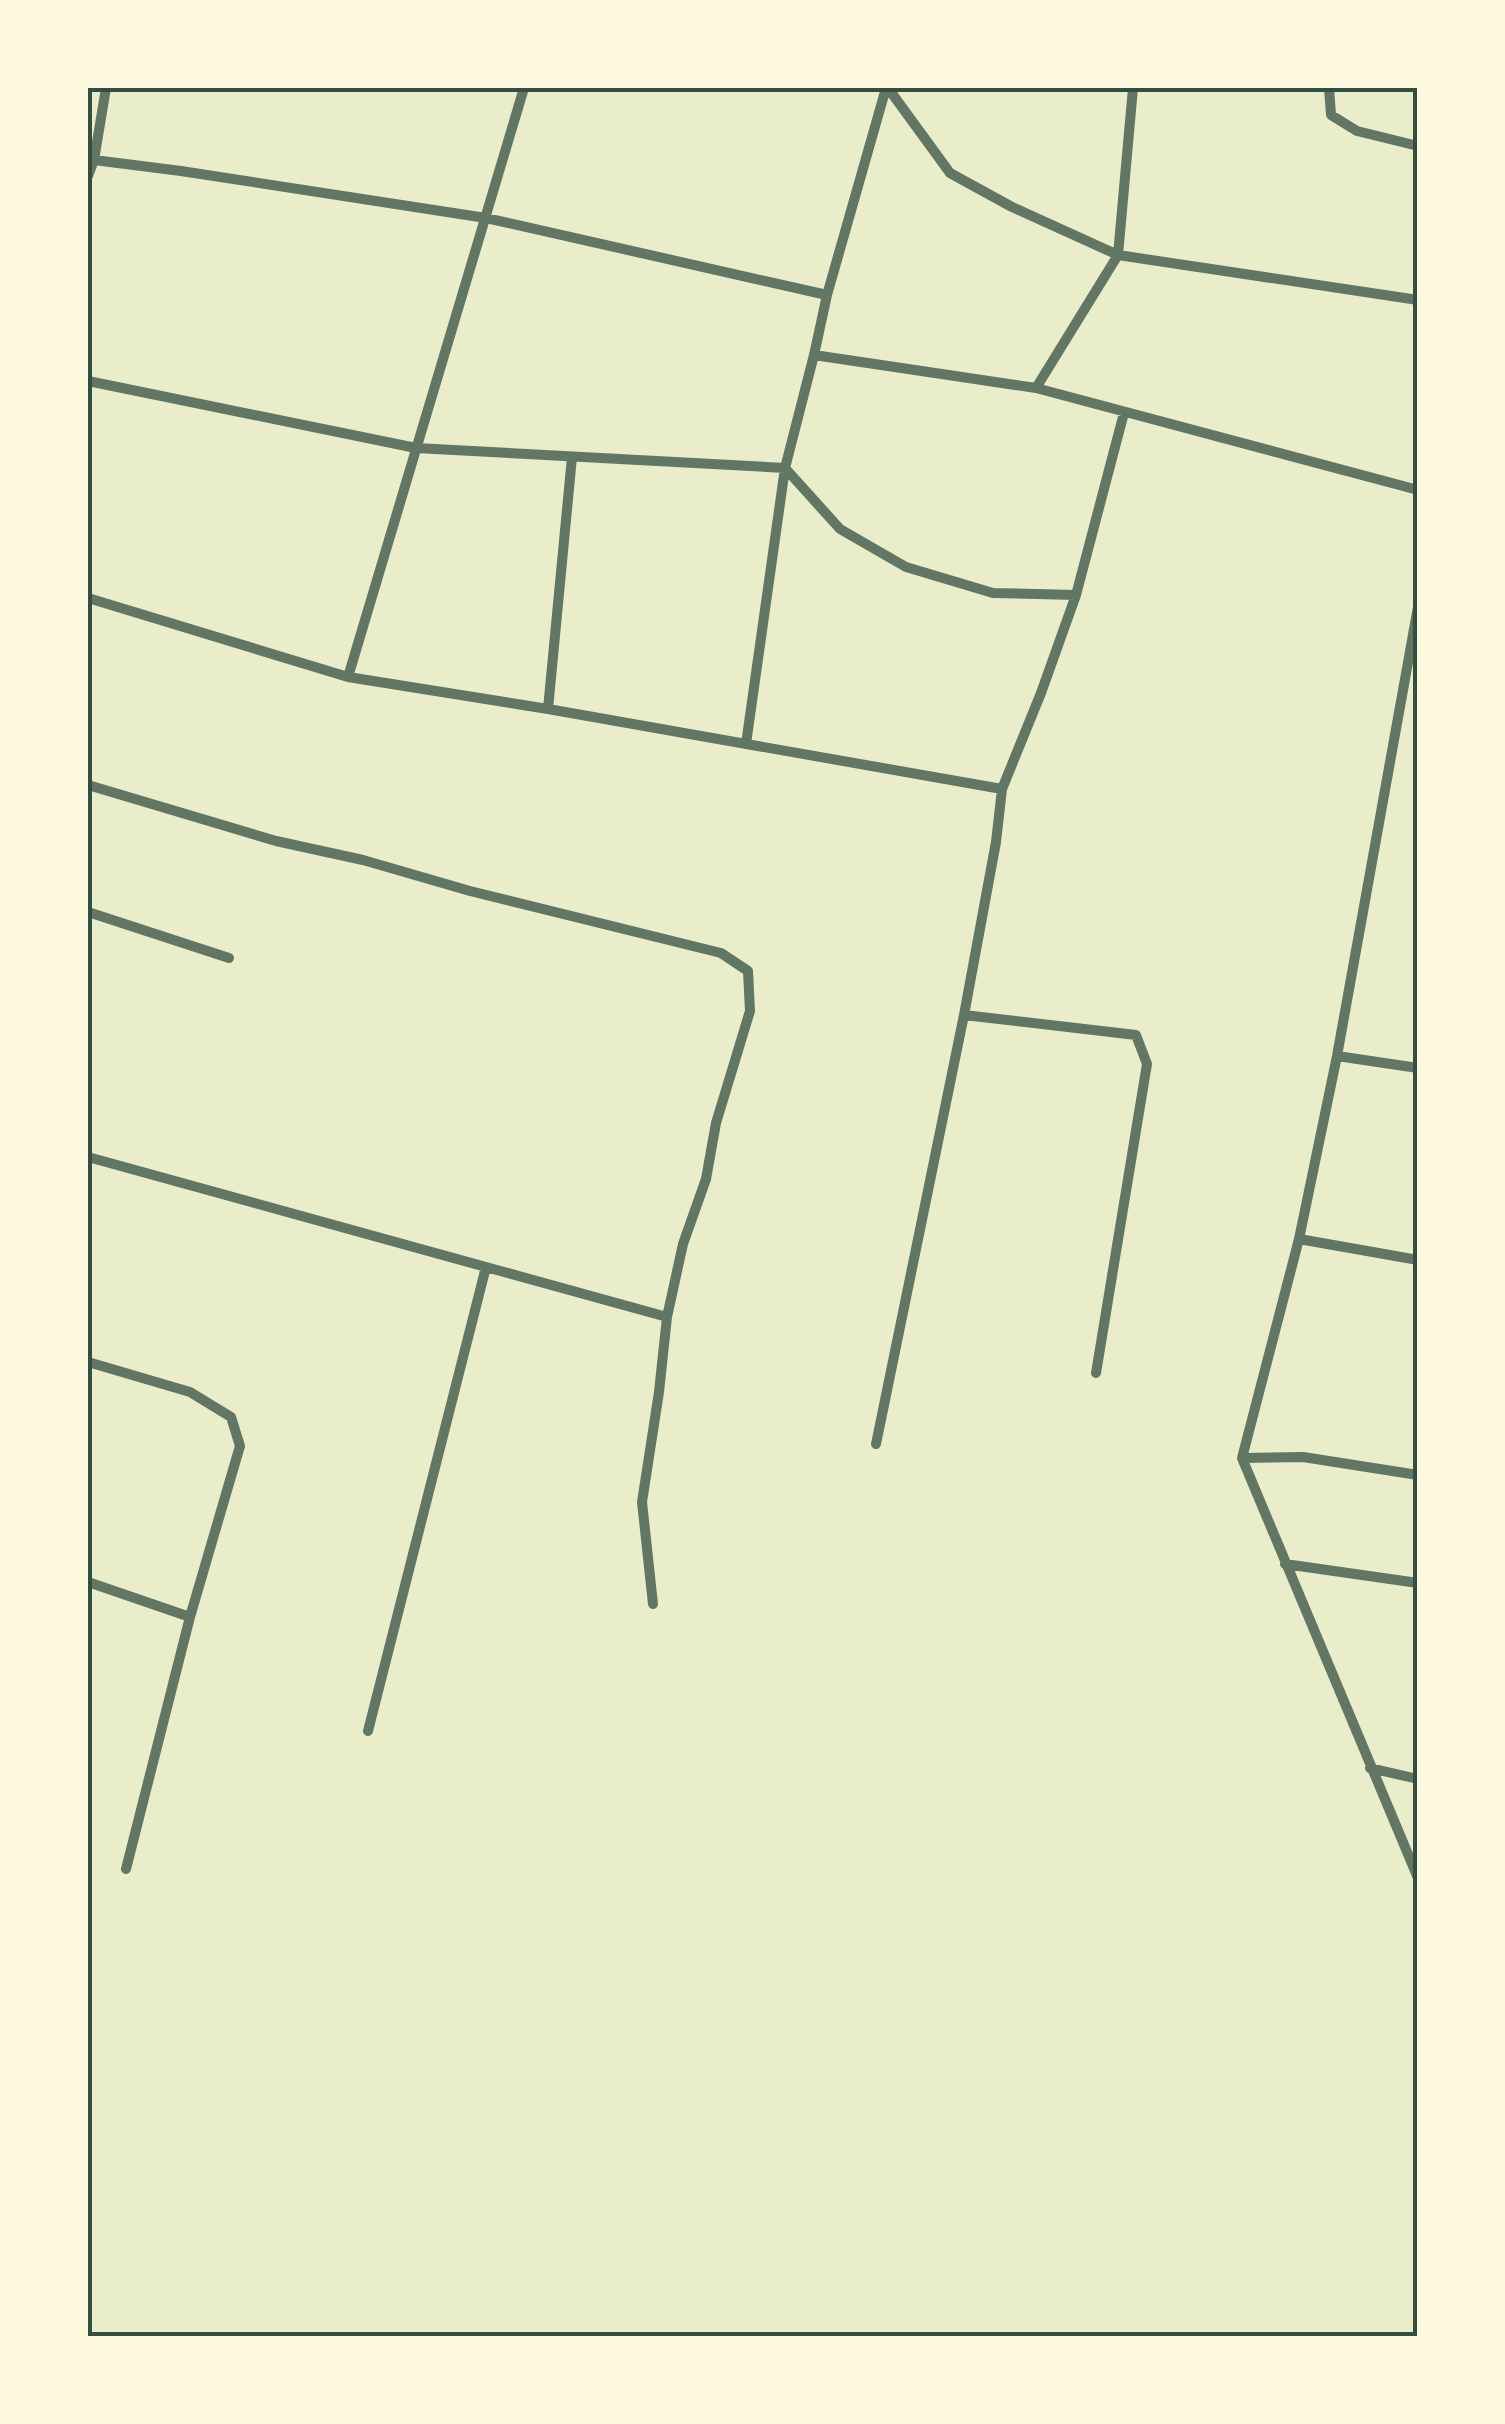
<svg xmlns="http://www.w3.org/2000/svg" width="1505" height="2424" font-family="Cabin,sans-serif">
  <rect width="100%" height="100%" fill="#e9edc9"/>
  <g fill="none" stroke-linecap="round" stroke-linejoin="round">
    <!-- minor -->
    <path stroke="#617663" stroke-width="10" d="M524,88L348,677L548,709L1002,789L996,842L964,1015L1136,1035L1147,1064L1096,1373
      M888,88L950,173L1012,207L1118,255L1418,300
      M1329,88L1331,115L1357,131L1418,146
      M94,160L181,171L486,218L827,295
      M88,176L94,160L106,88
      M814,355L1036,388L1418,490
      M88,381L416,448L785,468L840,529L906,567L993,593L1076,595
      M1036,388L1118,255L1133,88
      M88,598L348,677
      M1418,607L1337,1056L1299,1239L1242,1458L1418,1878
      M548,709L572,457
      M746,744L785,468L814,355L827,295L886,88
      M88,785L276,841L363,860L470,891L721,953L748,971L750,1011L716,1123L706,1179L683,1244L667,1317L659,1392L642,1502L653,1604
      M1002,789L1041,693L1076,595L1124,413
      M88,912L229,958
      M1337,1056L1418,1068
      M88,1157L667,1317
      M1299,1239L1418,1260
      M88,1362L190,1392L231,1417L240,1446L190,1617L126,1869
      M876,1444L964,1015
      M1242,1458L1303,1457L1418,1475
      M1285,1564L1418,1583
      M88,1582L190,1617
      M368,1731L486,1267
      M1370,1768L1418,1779"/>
  </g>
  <!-- border -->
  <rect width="1505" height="2424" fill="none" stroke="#fefae0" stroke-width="180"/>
  <rect x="90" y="90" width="1325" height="2244" fill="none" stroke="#344e41" stroke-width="4"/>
</svg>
